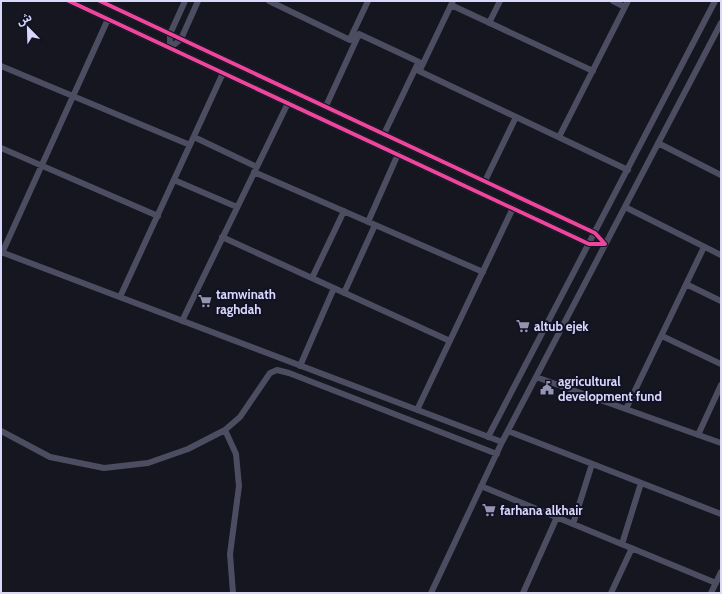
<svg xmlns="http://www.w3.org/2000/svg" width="722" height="594" font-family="Cabin,'Noto Sans Arabic',sans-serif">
  <rect width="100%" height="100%" fill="#161620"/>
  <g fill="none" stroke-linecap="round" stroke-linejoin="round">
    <!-- minor -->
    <path stroke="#4c4d60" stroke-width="6" d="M69,1L589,244H605L595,233L100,1
      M185,1L170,34V48L181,39L198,1
      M269,1L350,40L359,34L419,62V71L628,170
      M613,1L625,7
      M451,5L593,71
      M489,23L500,1
      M350,39L368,1
      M1,66L190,145
      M420,70L453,1
      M326,106L359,34
      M384,134L418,63
      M194,137L257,167
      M559,137L628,1
      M658,143L721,175
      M1,148L158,216
      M254,172L483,272
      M174,180L237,207
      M485,181L516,117
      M625,207L721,255
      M368,222L398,154
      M222,237L450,341
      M1,252L502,442
      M2,253L108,19
      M312,278L344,211
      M686,284L721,301
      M344,293L375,225
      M120,297L223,73
      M182,321L288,103
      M662,336L721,364
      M300,366L334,288
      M536,377L721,443
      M626,409L704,247
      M417,410L513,208
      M225,430L236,454L239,486L230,554L233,593
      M1,431L50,457L104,468L148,463L188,449L225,430L240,417L270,373L277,370L289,373L497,454
      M508,431L721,514
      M698,435L721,385
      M488,437L715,1
      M481,486L716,583
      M573,524L592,464
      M622,544L641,483
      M431,593L502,442L721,23
      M523,593L557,517
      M611,593L632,548
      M711,593L721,572"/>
    <!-- cycleway casing -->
    <g stroke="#121125" stroke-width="6">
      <path id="cycleway" d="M69,1L589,244H605L595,233L100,1"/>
    </g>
    <!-- cycleway -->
    <use href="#cycleway" stroke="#ed469a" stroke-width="4"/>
  </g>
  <!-- icons -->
  <defs>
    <g id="supermarket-bare" transform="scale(1.08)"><path d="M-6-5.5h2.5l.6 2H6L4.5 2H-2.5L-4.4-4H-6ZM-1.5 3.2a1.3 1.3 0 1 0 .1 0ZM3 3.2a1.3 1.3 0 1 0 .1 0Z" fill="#9494ae" stroke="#121125" stroke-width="2.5" paint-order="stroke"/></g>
    <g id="civic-bare" transform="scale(1.08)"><path d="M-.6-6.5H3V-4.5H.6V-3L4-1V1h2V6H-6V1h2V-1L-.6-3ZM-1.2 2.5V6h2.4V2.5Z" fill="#9494ae" stroke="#121125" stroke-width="2.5" paint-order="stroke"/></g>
  </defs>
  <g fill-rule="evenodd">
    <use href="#supermarket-bare" x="205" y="301"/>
    <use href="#supermarket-bare" x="523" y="326"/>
    <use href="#civic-bare" x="547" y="388"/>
    <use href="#supermarket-bare" x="489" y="510"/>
  </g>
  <g text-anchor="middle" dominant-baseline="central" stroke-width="4" stroke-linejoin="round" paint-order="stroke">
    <!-- poi labels -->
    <g font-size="13" font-weight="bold" fill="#d8d8fb" stroke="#121125" text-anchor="start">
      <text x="216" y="294">tamwinath<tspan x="216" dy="15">raghdah</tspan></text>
      <text x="534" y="326">altub ejek</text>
      <text x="558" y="381">agricultural<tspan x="558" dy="15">development fund</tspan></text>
      <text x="500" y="510">farhana alkhair</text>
    </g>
  </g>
  <!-- border -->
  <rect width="722" height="594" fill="none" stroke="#d8d8fb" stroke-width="4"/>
  <!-- north arrow -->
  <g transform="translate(28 28) rotate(337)" stroke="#121125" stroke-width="3" paint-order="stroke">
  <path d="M0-3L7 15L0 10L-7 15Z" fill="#d8d8fb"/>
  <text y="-6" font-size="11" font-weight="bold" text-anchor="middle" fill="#d8d8fb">ش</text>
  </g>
</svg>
